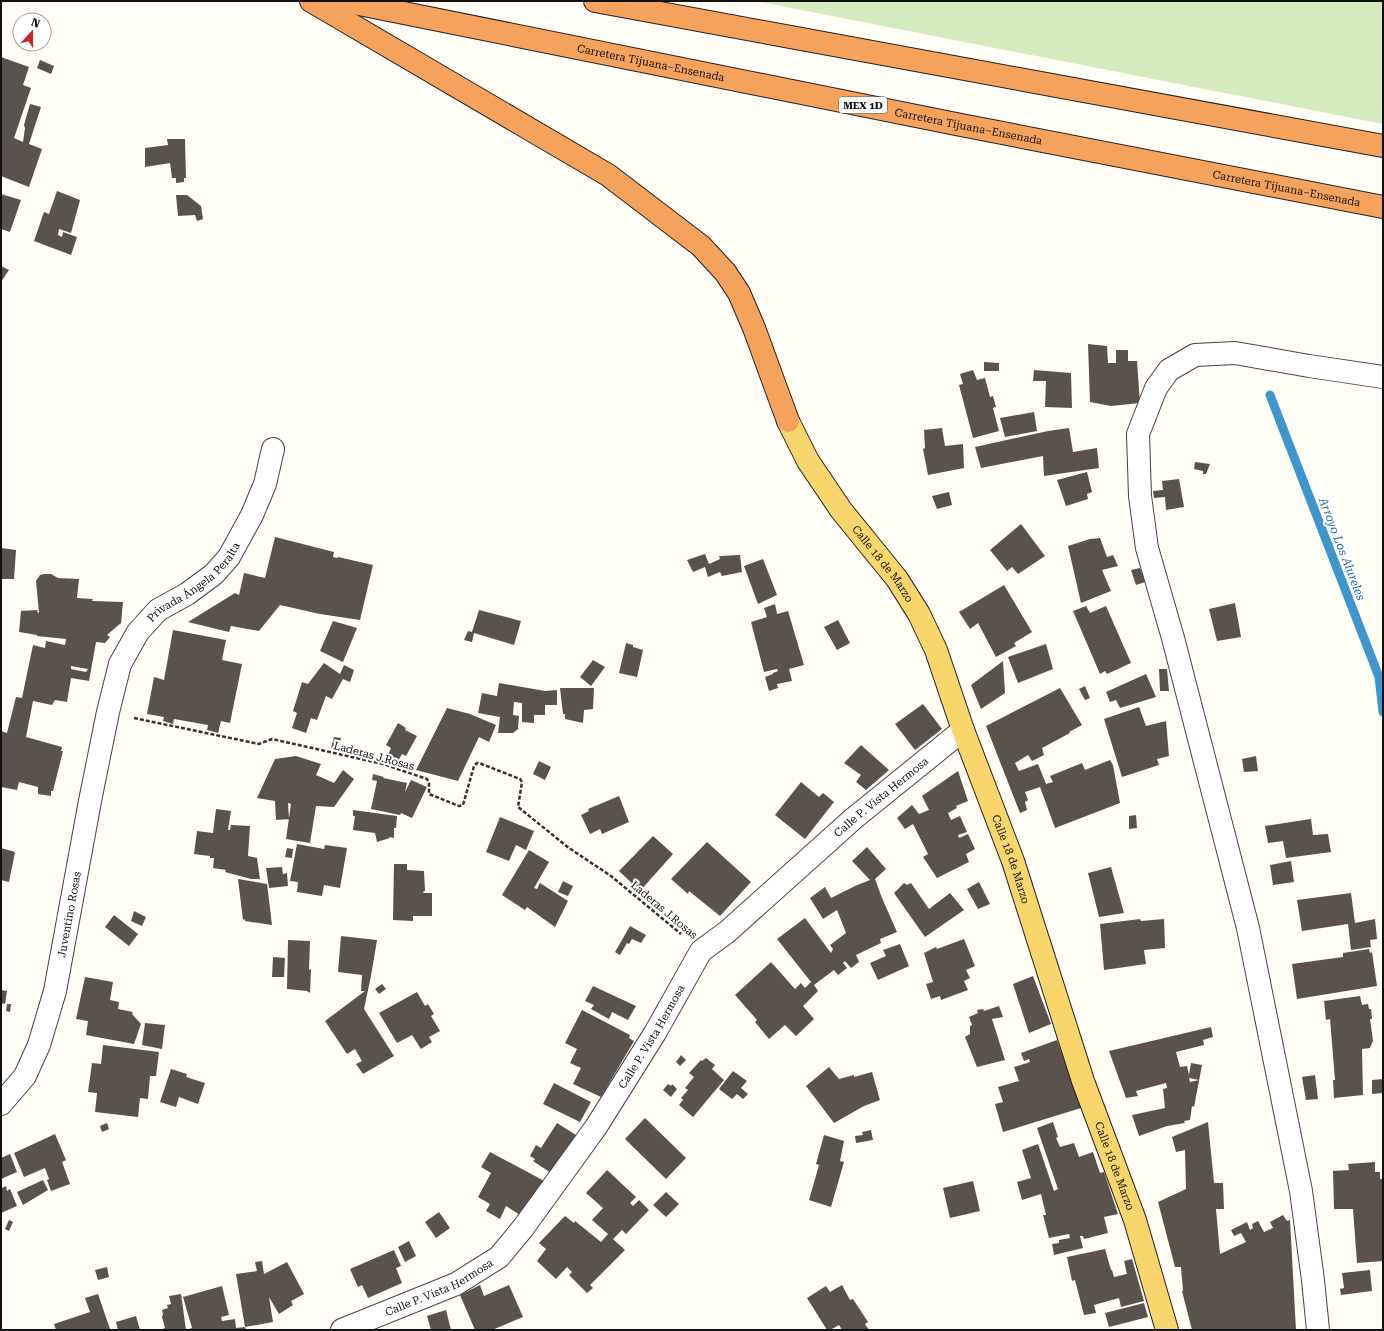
<svg xmlns="http://www.w3.org/2000/svg" width="1384" height="1331" font-family="'Roboto Serif',serif">
  <rect width="100%" height="100%" fill="#fffdf5"/>
  <!-- green -->
  <path fill="#d5ebbd" d="M756,1H1383V124Z"/>
  <g fill="none" stroke-linecap="round" stroke-linejoin="round">
    <!-- stream -->
    <path stroke="#3f96cf" stroke-width="9" d="M1270,395L1379,677L1383,712"/>
  </g>
  <!-- building -->
  <path fill="#5a524d" fill-rule="evenodd" d="M1,57L29,67L23,85L31,88L14,138L23,142L25,128L24,125L30,104L41,107L29,144L42,149L29,187L1,176Z
    M40,60L54,66L51,74L37,68Z
    M167,139H185L186,178H184V182L176,183V178H172L170,163L145,167V148L168,145Z
    M57,191L80,200L71,233L59,229L58,235L62,237L63,232L77,237L71,255L34,241L44,212L49,214Z
    M1,194L21,200L10,232L1,229Z
    M176,195H187L201,206L203,219L197,221L195,215L178,216Z
    M1,266L9,270L1,282Z
    M1088,344L1107,346L1108,363H1116V350H1128V361H1137L1140,403L1111,406L1090,402Z
    M984,362L999,363V371H984Z
    M973,370L977,380L985,378L990,397L993,396L996,407L993,408L999,431L973,438L959,385L963,384L960,374Z
    M1034,370L1071,373L1072,408L1045,407L1046,381H1033Z
    M1034,412L1037,431L1005,437L1000,418Z
    M942,428L945,446L963,444L964,468L928,475L923,449L925,448L924,430Z
    M1069,428L1073,452L1097,448L1099,468L1044,476L1043,456L981,468L975,447L1048,431Z
    M1195,462L1210,464L1206,474H1203V471L1194,469Z
    M1087,472L1092,492L1087,494L1088,499L1066,506L1057,480Z
    M1179,479L1184,507L1166,510L1165,497L1154,498L1153,491L1163,490L1162,481Z
    M949,492L952,505L937,509L932,496Z
    M1021,524L1045,556L1018,574L1012,567L1007,571L990,550Z
    M275,537L334,552L333,557L337,558L338,557L373,565L360,620L320,614L280,605L259,631L231,626L229,632L188,622L235,593L239,595L244,573L265,578Z
    M1100,538L1107,557L1113,555L1118,566L1102,570L1111,591L1081,603L1068,546L1090,539Z
    M1,548L16,550L14,579H1Z
    M705,554L709,564L720,559L719,556L740,555L742,572L722,576L720,572L708,577L705,567L693,572L687,560Z
    M763,559L777,595L758,604L744,566Z
    M1140,568L1145,582L1136,585L1131,570Z
    M44,574H51L58,578L79,579L77,598L93,599L92,601L123,602L121,623L107,635L110,637L105,643L96,642L89,681L71,678L67,702L55,700L52,705L33,701L26,737L62,747L61,751H63L53,791H51V796L38,794V787L19,782L17,790L1,787V731L7,733L16,697L22,698L33,645L45,648L46,641L65,645L66,639L37,636V635L19,632L21,611L38,610L37,612L39,613L36,581L40,575ZM71,666L88,669L86,672L71,669Z
    M1004,585L1032,632L1014,643L1016,646L996,657L978,623L970,629L959,612Z
    M1235,603L1241,637L1217,641L1209,609Z
    M775,604L777,614L788,611L804,665L789,669L792,681L777,684L778,688L769,691L765,677L773,674V673L778,671L777,669L764,672L751,622L767,617L764,608Z
    M1086,606L1090,613L1106,606L1131,663L1107,674L1105,671L1100,674L1073,611Z
    M479,610L521,621L514,645L474,633L472,642L464,640L468,631L472,632Z
    M838,620L850,643L837,650L824,627Z
    M333,621L357,628L343,662L320,651Z
    M173,630L226,640L222,660L242,664L230,723L221,721L218,733L207,730L208,725L174,719L173,724L163,721L164,717L147,714L154,677L164,680Z
    M626,643L633,645V647L643,650L637,677L619,673Z
    M1046,644L1053,669L1018,683L1008,657Z
    M593,660L605,667L591,686L580,677Z
    M1003,661L1005,693L981,709L971,685Z
    M324,663L340,674L344,665L354,670L350,682L343,679L332,699L326,696L317,720L311,718L306,733L292,728L297,713L293,711L302,682L308,684Z
    M1159,669H1167L1169,691H1160Z
    M1146,674L1156,697L1120,708L1116,700L1110,702L1106,692Z
    M499,683L545,691L557,690V705H545V715H534V723L522,722V703L514,702L513,715L519,716L518,729L513,733H498L500,717L478,713L482,693L497,696Z
    M1085,686L1090,698L1085,700L1079,689Z
    M560,688H594L593,709L584,710L583,723L565,719V714H563Z
    M1060,688L1082,725L1069,732L1070,733L1042,748L1044,755L1032,761L1028,755L1015,763L1019,771L1038,764L1046,784L1053,782L1050,776L1082,763L1085,770L1110,760L1113,765L1120,803L1055,828L1040,787L1025,792L1028,800L1025,802L1027,810L1020,813L986,726Z
    M923,704L942,729L915,750L895,724Z
    M1139,707L1146,726L1166,721L1169,756L1157,759L1159,765L1122,777L1104,719Z
    M447,708L470,714L496,725L489,742L479,737L458,781L416,770Z
    M398,723L406,728L405,730L417,736L406,756L402,754L397,763L387,758L391,748L386,745Z
    M334,737L341,738L338,750L331,748Z
    M861,745L889,770L866,790L856,782L861,775L844,763Z
    M296,756L321,764L316,775L334,783L343,770L354,779L334,807L316,806L310,843L286,839L291,804L288,803L289,819L276,820L275,801L257,798L275,759Z
    M1256,756L1258,771L1244,772L1242,759Z
    M539,761L551,767L545,780L533,774Z
    M958,771L968,801L956,806L957,808L948,813L951,820L960,816L967,832L958,835L959,838L968,834L975,849L966,854L969,862L937,878L923,857L928,854L913,824L905,829L897,818L912,805L919,814L929,810L922,796Z
    M373,774L384,777L383,778L407,783L405,792L411,780L427,787L412,818L401,813L400,815L371,809L377,781L372,780Z
    M801,782L819,797L823,793L834,802L805,839L775,815Z
    M619,796L629,822L602,834L600,829L590,834L581,815L589,811L588,809Z
    M216,809L231,811L228,830H230L231,825L250,826L248,856L257,858L260,879H251L225,872L226,870L213,868L214,858H210V856L194,854L197,831L213,833Z
    M353,810L397,816L396,828H394V838L389,837L390,838L377,842L375,833L353,830L355,816H353Z
    M1136,815L1137,828L1129,829V816Z
    M500,817L534,831L526,850L516,845L509,861L486,852Z
    M1311,819L1313,835L1328,834L1331,852L1286,858L1283,841L1268,843L1265,826Z
    M653,836L673,854L640,891L619,871Z
    M707,842L751,882L720,916L689,891L688,894L671,879Z
    M297,844L324,849L325,845L347,848L340,888L324,885L322,896L297,892L298,882L290,881Z
    M867,847L886,869L875,879L882,898L897,932L880,939L881,943L856,955L859,962L851,968L845,961L843,963L847,968L838,975L834,970L814,985L818,991L803,1006L814,1019L796,1036L785,1025L769,1039L755,1022L757,1020L735,995L771,962L795,989L801,983L805,988L811,982L777,939L805,918L831,953L833,949L830,945L846,933L837,910L823,919L810,898L825,887L831,898L855,886L870,880L852,861Z
    M1,848L15,852L9,882L1,880Z
    M287,848L293,849L292,858L285,857Z
    M529,850L549,862L534,888L537,889L540,883L568,901L555,927L527,907L525,910L502,895Z
    M1291,861L1294,882L1273,885L1270,865Z
    M394,864H407V870L424,871L425,891H424L423,893H432V916H413V921L393,920Z
    M282,867L283,874L287,873L288,886L269,888L266,868Z
    M1111,867L1124,913L1099,917L1088,873Z
    M238,879L267,884L272,925L245,921V919L243,920Z
    M563,881L573,886L568,896L558,892Z
    M979,882L990,904L978,909L967,889Z
    M904,883L907,885L911,883L929,909L950,893L964,910L925,937L894,893Z
    M1351,893L1355,923L1375,919L1377,939L1370,940L1371,947L1351,950L1348,924L1302,931L1297,900Z
    M134,911L146,917L142,926L131,921Z
    M114,915L138,934L129,946L105,927Z
    M1140,919L1141,921L1164,919L1165,948L1144,950L1146,964L1104,970L1100,924Z
    M630,926L646,935L641,943L632,939L629,944L627,943L620,955L615,952Z
    M341,936L377,940L371,976L364,1009L394,1056L363,1074L356,1064L362,1061L355,1049L347,1054L325,1021L365,991H361L362,975L338,972Z
    M964,939L975,966L966,970L970,978L964,981L968,990L941,1000L940,996L931,999L926,984L933,982L924,953L936,947L937,949Z
    M288,940L310,941L309,970L311,969L310,993L307,991L287,989Z
    M900,944L909,966L878,980L870,963L886,956L883,950Z
    M1369,949L1370,953L1372,952L1377,986L1297,999L1292,964L1343,957V953Z
    M273,957L285,958L284,977H272Z
    M1033,976L1051,1024L1029,1033L1013,984Z
    M85,977L113,982L110,1000L119,1002L118,1009L133,1012L132,1014L141,1024L134,1044L86,1035L88,1021L76,1019Z
    M382,984L386,989L379,994L375,989Z
    M593,986L636,1006L628,1020L612,1012L609,1019L591,1009L594,1005L585,1001Z
    M1,990L7,991L5,1004L1,1003Z
    M417,992L425,1006L428,1004L434,1014L431,1016L440,1031L429,1037L432,1042L421,1049L412,1035L397,1043L379,1013Z
    M1360,996L1362,1005L1368,1004L1369,1009H1371L1372,1019H1370L1373,1041L1370,1048L1362,1049L1363,1095L1334,1098L1333,1080H1335L1330,1019L1326,1020L1324,1001Z
    M7,1004H11L10,1012L6,1011Z
    M999,1006L1003,1017L992,1019L1005,1060L977,1067L965,1037L970,1034V1026L972,1025L969,1017L978,1013L977,1010L983,1009L984,1011Z
    M582,1010L630,1035L629,1038L634,1041L601,1097L573,1084L581,1068L570,1063L577,1049L565,1043Z
    M145,1023L165,1025L162,1049L142,1045Z
    M1211,1027L1213,1037L1203,1040L1204,1045L1176,1052L1180,1067L1187,1066L1189,1075L1191,1063L1202,1065L1194,1107L1192,1106L1190,1120L1184,1121L1185,1123L1167,1126L1139,1136L1132,1115L1165,1108L1163,1089L1167,1088L1166,1083L1136,1091L1138,1096L1126,1098L1109,1051ZM1189,1078L1199,1080L1190,1082Z
    M1057,1040L1081,1108L1003,1132L995,1104L1003,1102L998,1087L1019,1081L1014,1067L1030,1062L1029,1059L1024,1061L1021,1053Z
    M103,1045L159,1052L156,1076H150L148,1099L140,1098L138,1117L95,1112L97,1093L88,1092L92,1063L101,1064Z
    M681,1055L686,1060L680,1066L676,1062Z
    M706,1058L715,1065L712,1069L724,1080L693,1117L679,1105L683,1100L681,1098L688,1090L685,1088L694,1077L689,1073L701,1060L702,1061Z
    M829,1067L839,1079L854,1075V1077L872,1072L880,1100L864,1106L834,1123L806,1086Z
    M171,1069L187,1074L186,1077L205,1083L198,1104L179,1097L176,1107L160,1102Z
    M733,1071L747,1081L741,1088L748,1094L743,1099L737,1094L732,1099L719,1089Z
    M1315,1075L1318,1099L1306,1100L1302,1077Z
    M1383,1079V1093L1372,1094V1080Z
    M554,1083L591,1102L580,1122L543,1104Z
    M668,1084L671,1086L672,1084L677,1089L671,1097L663,1090Z
    M645,1118L686,1158L666,1179L625,1139Z
    M1053,1122L1058,1137L1056,1138L1060,1147L1074,1143L1079,1157L1093,1152L1100,1173L1104,1172L1118,1214L1104,1217L1108,1233L1084,1239L1083,1236H1080L1083,1248L1054,1255L1052,1244L1059,1243V1240L1070,1238L1069,1234L1049,1238L1043,1215H1046L1041,1194L1022,1200L1017,1182L1031,1178L1022,1150L1038,1144L1054,1191L1058,1189L1037,1128Z
    M1208,1122L1214,1183H1223L1224,1209H1216L1220,1254L1246,1242L1241,1233L1234,1236L1231,1230L1247,1222L1250,1230L1253,1228L1252,1224L1258,1221L1264,1232L1273,1228L1270,1222L1283,1215L1287,1221L1290,1220L1296,1330H1192L1182,1291H1183L1181,1267H1175L1158,1202L1186,1189L1185,1150L1176,1152L1172,1137Z
    M107,1123L109,1129L102,1132L100,1126Z
    M557,1123L576,1135L561,1158L554,1175L533,1161L535,1159L530,1156L536,1145L541,1148Z
    M871,1130L873,1140L856,1143L855,1136L863,1135L862,1132Z
    M55,1134L66,1160L62,1162L70,1184L51,1191L47,1180L49,1179L45,1168L24,1177L14,1153Z
    M824,1135L844,1141L840,1161L844,1162L831,1207L809,1200L819,1165L816,1164Z
    M490,1152L548,1183L523,1217L506,1206L500,1219L486,1211L490,1204L478,1197L491,1173L481,1167Z
    M10,1154L17,1172L1,1179V1158Z
    M1375,1162V1172H1380V1179H1383V1261L1357,1263L1353,1209H1334L1333,1171L1349,1170L1348,1164Z
    M607,1170L636,1197L630,1203L633,1206L639,1200L649,1210L626,1234L622,1230L613,1239L625,1250L590,1285L593,1288L587,1293L569,1275L572,1272L567,1267L556,1279L537,1261L546,1249L539,1243L565,1216L574,1223L575,1221L601,1242L608,1234L592,1220L603,1208L586,1193Z
    M43,1180L48,1190L23,1205L17,1192Z
    M973,1181L980,1211L950,1218L943,1188Z
    M1,1185L2,1188L6,1186L7,1191L10,1189L17,1206L1,1213Z
    M666,1192L679,1204L666,1217L653,1205Z
    M439,1212L450,1228L436,1238L425,1222Z
    M9,1220L13,1222L9,1231L5,1229Z
    M409,1241L416,1256L405,1262L398,1247Z
    M1105,1249L1111,1270H1112L1114,1277L1127,1274L1124,1261L1132,1259L1144,1301L1121,1307L1119,1298L1094,1305L1096,1313L1084,1315L1075,1280L1072,1281L1067,1257Z
    M394,1250L401,1266L396,1268L402,1283L368,1298L362,1285L358,1287L350,1269Z
    M262,1261L264,1274L287,1262L304,1294L291,1301L293,1305L279,1314L269,1297L273,1322L245,1327L236,1274L257,1271L255,1262Z
    M107,1267L109,1277L98,1280L95,1270Z
    M1370,1270L1372,1291L1341,1295L1340,1289L1344,1288L1342,1273Z
    M480,1285L484,1296L509,1285L523,1317L492,1330H475L460,1295Z
    M842,1285L850,1300L853,1299L868,1322L865,1324L869,1330H842L839,1325L830,1330H827L807,1298L826,1286L830,1292Z
    M222,1286L229,1315L221,1317L222,1321L235,1319L236,1328L245,1327L246,1330H186L192,1328L183,1297Z
    M98,1294L110,1329L108,1330H56L54,1324L90,1312L85,1298Z
    M181,1294L186,1330H160L165,1328L162,1317L163,1314L162,1310L168,1308L167,1305L171,1304L169,1296Z
    M1144,1303L1148,1317L1109,1327L1105,1313Z
    M446,1310L451,1330H431L427,1316Z
    M136,1316L140,1330H118L116,1322Z"/>
  <g fill="none" stroke-linecap="round" stroke-linejoin="round">
    <!-- minor casing -->
    <g stroke="#444" stroke-width="24">
      <g id="minor">
        <path id="s1" d="M1,1104L25,1076L39,1045L55,991L90,801L108,712L120,664L138,632L158,610L187,594L214,574L229,557L252,515L265,484L273,449"/>
        <path id="s2" d="M342,1330L456,1284L499,1257L523,1228L596,1127L655,1033L701,951L727,932L853,819L963,730"/>
        <path d="M1318,1330L1313,1280L1301,1191L1248,928L1173,638L1147,548L1140,496L1138,434L1156,388L1169,370L1195,355L1235,353L1309,366L1383,377"/>
      </g>
    </g>
    <!-- major casing -->
    <g stroke="#222" stroke-width="24">
      <g id="major">
        <path id="s3" d="M788,421L808,461L841,510L897,579L919,614L936,650L963,730L1013,861L1083,1081L1135,1220L1167,1330"/>
      </g>
    </g>
    <!-- highway casing -->
    <g stroke="#222" stroke-width="24">
      <g id="highway">
        <path d="M311,1L608,175L701,246L725,272L739,293L754,328L788,421"/>
        <path id="s4" d="M344,1L961,125L1383,207"/>
        <path d="M595,1C857,51 1121,96 1383,146"/>
      </g>
    </g>
    <!-- path -->
    <path stroke="#333" stroke-width="2.5" stroke-dasharray="4 2" stroke-linecap="butt" d="M134,718L259,744L272,739L383,764L427,779L429,783V794L459,806L463,805L474,766L477,763H479L520,779L522,782L518,807L569,848L611,876L681,934"/>
    <!-- minor -->
    <use href="#minor" stroke="#fff" stroke-width="22"/>
    <!-- major -->
    <use href="#major" stroke="#f9d66b" stroke-width="22"/>
    <!-- highway -->
    <use href="#highway" stroke="#f5a25d" stroke-width="22"/>
  </g>
  <g text-anchor="middle" dominant-baseline="central" stroke-width="4" stroke-linejoin="round" paint-order="stroke">
    <!-- shield labels -->
    <rect fill="#fff" stroke="#585858" stroke-width="1" x="839" y="97" width="48" height="16" rx="3"/>
    <g font-size="10" font-weight="bold" fill="#111">
      <text x="863" y="105">MEX 1D</text>
    </g>
    <!-- street labels -->
    <g font-size="11" fill="#111" stroke="#fff">
      <text stroke="none"><textPath href="#s4" startOffset="313">Carretera Tijuana–Ensenada</textPath></text>
      <text stroke="none"><textPath href="#s4" startOffset="637">Carretera Tijuana–Ensenada</textPath></text>
      <text stroke="none"><textPath href="#s4" startOffset="961">Carretera Tijuana–Ensenada</textPath></text>
      <text stroke="none"><textPath href="#s3" startOffset="172">Calle 18 de Marzo</textPath></text>
      <text stroke="none"><textPath href="#s1" startOffset="573">Privada Ángela Peralta</textPath></text>
      <text transform="translate(374 756) rotate(15)">Laderas J.Rosas</text>
      <text stroke="none"><textPath href="#s2" startOffset="778">Calle P. Vista Hermosa</textPath></text>
      <text stroke="none"><textPath href="#s3" startOffset="496">Calle 18 de Marzo</textPath></text>
      <text transform="translate(664 910) rotate(40)">Laderas J.Rosas</text>
      <text stroke="none"><textPath href="#s1" startOffset="205">Juventino Rosas</textPath></text>
      <text stroke="none"><textPath href="#s2" startOffset="442">Calle P. Vista Hermosa</textPath></text>
      <text stroke="none"><textPath href="#s3" startOffset="820">Calle 18 de Marzo</textPath></text>
      <text stroke="none"><textPath href="#s2" startOffset="106">Calle P. Vista Hermosa</textPath></text>
    </g>
    <!-- water labels -->
    <g font-size="12" font-style="italic" fill="#1768a6" stroke="#fff">
      <text transform="translate(1342 549) rotate(69)">Arroyo Los Alureles</text>
    </g>
  </g>
  <!-- border -->
  <rect width="1384" height="1331" fill="none" stroke="#111111" stroke-width="4"/>
  <!-- north arrow -->
  <g transform="translate(32 32) rotate(21)"><circle r="19" fill="#ffffff" stroke="#a0a0a0"/>
  <path d="M0-3L7 15L0 10L-7 15Z" fill="#c4262e"/>
  <text y="-6" font-size="11" font-weight="bold" text-anchor="middle" fill="#111111">N</text>
  </g>
</svg>
